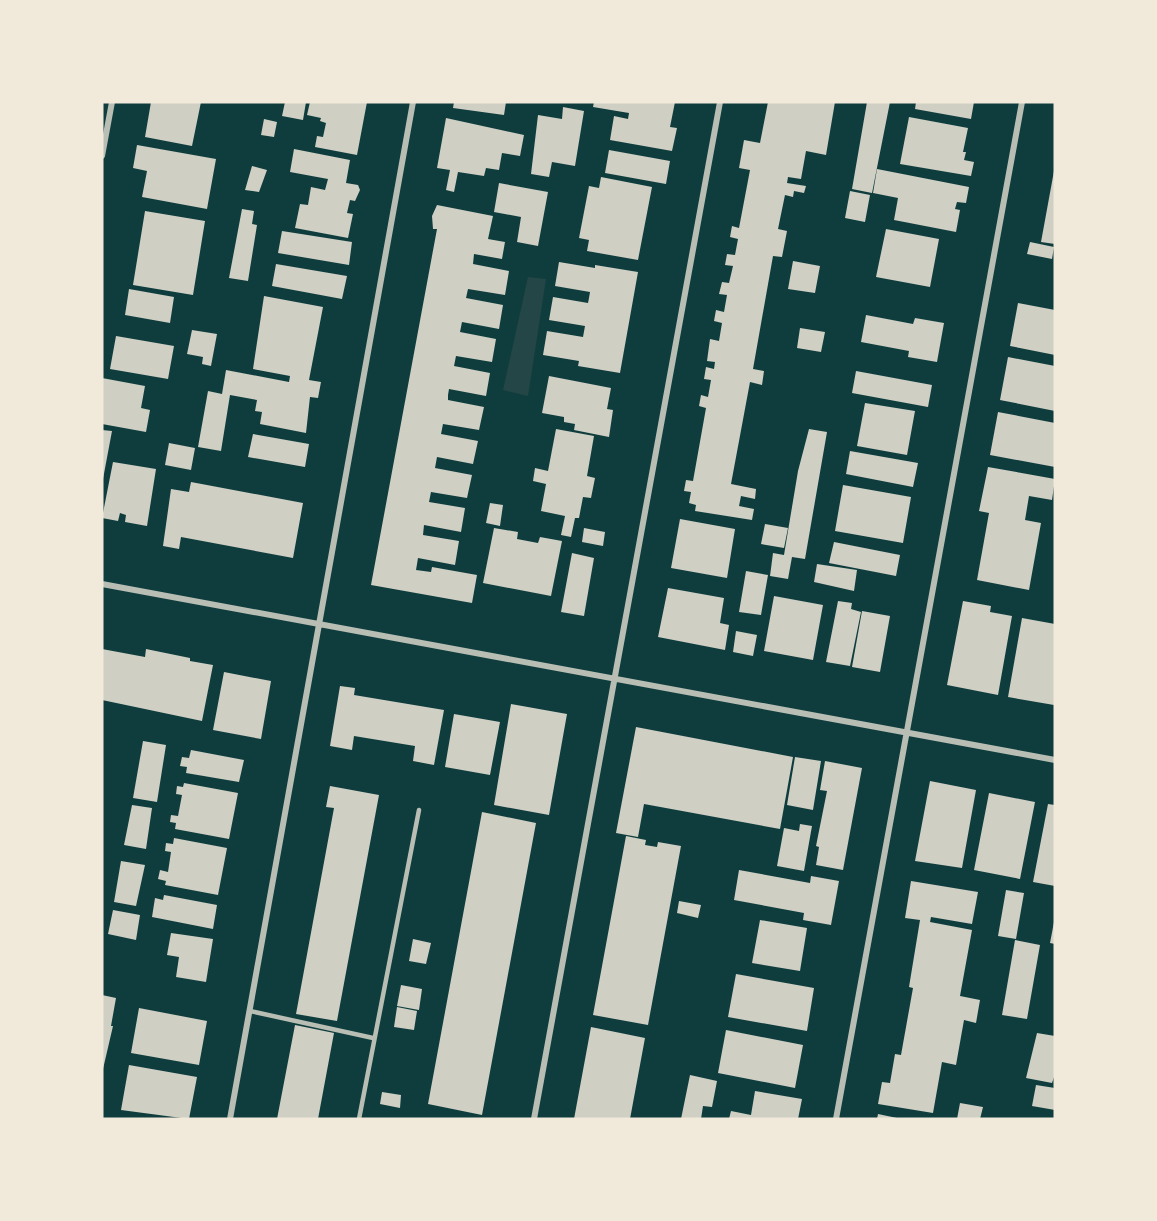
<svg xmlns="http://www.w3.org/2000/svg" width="1157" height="1221" font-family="'Fira Sans Condensed',sans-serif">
  <rect width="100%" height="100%" fill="#0f3d3e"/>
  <!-- green -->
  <path fill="#244646" d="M528,277L546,279L528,396L503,390Z"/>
  <!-- building -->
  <path fill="#cfcfc3" d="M151,102H201L192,146L145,137Z
    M285,102H306L303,120L282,116Z
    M310,102H367L357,155L315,147L317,136L323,137L326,123L320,121L321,118L307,115Z
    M454,102H506L504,115L453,108Z
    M594,102H675L670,127L677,128L672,151L610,140L614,116L628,119L629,113L593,107Z
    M768,102H835L826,155L806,151L801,179L788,177L787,183L806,186L804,193L794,191L793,197L785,195L778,229L787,231L782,257L773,256L753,369L764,371L762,385L750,382L731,484L756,489L755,499L741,496L739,506L754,509L752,520L695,511L696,505L689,503L691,492L684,491L686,480L693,481L706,408L699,406L701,395L708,397L711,380L704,379L706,367L714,369L715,362L707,361L710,339L719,341L722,323L714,321L716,310L724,312L727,295L719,294L722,282L729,283L733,266L725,265L727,254L735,255L738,239L730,237L732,226L739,228L750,170L739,168L744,140L760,143Z
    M867,102H890L872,193L852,189Z
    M916,102H974L971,119L915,109Z
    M563,107L584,111L575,166L552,162L549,177L531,174L538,115L562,119Z
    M909,117L968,128L963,152H966L964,160L974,162L971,176L900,164Z
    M446,118L524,135L520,156L502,153L499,170L486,168L484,176L458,172L454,192L446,190L450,170L437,168Z
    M264,119L277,122L274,137L261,135Z
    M137,145L216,159L207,209L142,197L147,171L133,168Z
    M294,149L350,160L346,183L358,185L360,190L355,201L350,200L347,213L353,214L348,238L295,228L300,204L308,205L311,187L325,190L328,179L290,172Z
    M609,150L670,161L666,184L605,173Z
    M252,166L267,170L259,192L245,190Z
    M877,169L969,187L966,203L957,202L955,209L960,210L956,232L894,220L898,198L873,193Z
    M1054,171H1055V244L1041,242Z
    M601,177L652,187L638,260L587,251L589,240L579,238L589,186L599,188Z
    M499,183L548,192L538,246L517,242L521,217L494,212Z
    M850,191L870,195L865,222L845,218Z
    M437,205L493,216L488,239L505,242L502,259L474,254L473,264L509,271L505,295L468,289L466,298L503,305L499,329L462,322L460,332L496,339L492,362L456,356L454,366L490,373L486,396L449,389L448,395V400L484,407L479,430L443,424L441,434L478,441L473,464L437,457L435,468L472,475L467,498L431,492L429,502L465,508L461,532L424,525L423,535L459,541L455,565L418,558L416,570L431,572L432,567L477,575L472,603L371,585L437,229H433L432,216Z
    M242,209L254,211L252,224L257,225L248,281L229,278Z
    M145,211L205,221L193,295L133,285Z
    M886,229L939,239L930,287L876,277Z
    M282,231L352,242L349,265L278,253Z
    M1030,242L1054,247L1052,259L1027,254Z
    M793,261L820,266L815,293L788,289Z
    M559,262L595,268V265L638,272L620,373L578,366L579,361L543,355L547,331L583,337L585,326L549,320L553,297L588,303L589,298L590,292L555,286Z
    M276,264L347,276L342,299L272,286Z
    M129,289L174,297L170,323L125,315Z
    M264,296L323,307L309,380L321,382L318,398L310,397L306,433L260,424L262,412L255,411L257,400L230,395L221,451L198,447L208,391L222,394L226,370L289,382L290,376L253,369Z
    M1018,303L1055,310V355L1010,346Z
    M866,315L913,324L915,318L944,323L937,362L908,357L909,351L861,342Z
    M800,328L825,332L821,352L797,348Z
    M192,330L217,334L211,366L202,364L203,357L187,354Z
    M116,336L174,346L168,379L110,369Z
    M1008,357L1055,366V411L1000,400Z
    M856,371L932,385L928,407L852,393Z
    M549,376L611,388L607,409L613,410L609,437L574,430L575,424L564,422V417L542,413Z
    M102,378L145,386L141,408L150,410L146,432L102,424Z
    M865,403L915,411L907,455L857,446Z
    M998,412L1055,423V467L990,455Z
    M556,429L594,436L587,476L595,478L591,498L583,497L579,518H575L571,537L561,535L565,516L541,511L546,484L533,481L535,468L548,471Z
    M809,429L827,432L805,559L792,557L788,579L770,576L773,553L784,555L798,471Z
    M102,430L112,431L103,479H102Z
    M253,434L309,444L305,467L248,457Z
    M169,443L195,448L191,470L165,465Z
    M850,451L918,463L913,487L846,474Z
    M113,462L156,469L147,526L125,522L126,515L120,513L118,521L102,518Z
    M988,467L1055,479L1052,500L1029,496L1025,520L1041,523L1029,590L977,580L989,513L979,511Z
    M191,482L303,503L293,558L181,537L179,549L163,546L171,489L189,492Z
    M843,485L911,497L903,543L835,531Z
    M490,503L503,505L500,526L486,523Z
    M680,519L735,529L727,578L671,568Z
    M765,524L788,528L784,548L761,544Z
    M494,528L518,532L517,539L538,543L540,537L562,541L551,596L483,583Z
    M584,528L605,532L603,546L582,542Z
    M834,542L900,555L896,576L829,563Z
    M572,553L594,558L584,616L561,612Z
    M817,564L857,570L854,591L814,582Z
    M746,571L768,575L761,615L739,612Z
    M668,588L724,598L720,623L729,625L725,650L658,637Z
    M774,596L823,605L813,660L764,651Z
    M838,601L852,603L851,609L861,612L850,666L826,662Z
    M963,601L991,606L990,612L1012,616L998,695L947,685Z
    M862,611L890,616L880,672L852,667Z
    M1022,618L1055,624L1054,705L1008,697Z
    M736,631L757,635L753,656L733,652Z
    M102,649L145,657L146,649L190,658V661L213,665L202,721L102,700Z
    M224,672L271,681L261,739L213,730Z
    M340,686L355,688L354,695L444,710L434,765L413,761L415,746L354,736L352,750L330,746Z
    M511,704L567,714L549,815L494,805Z
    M454,714L500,722L490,775L445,767Z
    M636,727L793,757L780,829L644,804L638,837L616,833Z
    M143,741L166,745L157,802L133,798Z
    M191,750L244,760L239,782L186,773L187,767L180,766L182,757L189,758Z
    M795,757L821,761L813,810L787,805Z
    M825,761L862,768L843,870L816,865L819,847L816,846L827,791L820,790Z
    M930,781L976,790L962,868L915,861Z
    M184,783L238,793L229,839L175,829L176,823L170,822L171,815L178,816L182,795L176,794L177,786L183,787Z
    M330,786L379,795L337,1021L296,1014L334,808L326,807Z
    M989,793L1035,802L1020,879L974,870Z
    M1048,804L1055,805V886L1033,882Z
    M132,805L152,808L146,849L124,845Z
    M482,812L536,823L482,1115L428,1104Z
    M800,824L812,826L804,871L777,866L784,828L799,831Z
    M626,836L646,840L645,845L657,847L658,842L681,846L648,1025L593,1015Z
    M174,838L227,848L218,895L165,885L166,881L158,879L160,870L168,872L171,852L165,851L166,843L173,844Z
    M121,861L145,865L136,906L114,902Z
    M739,870L810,883L811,876L839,881L831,925L803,920L804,913L734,900Z
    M911,881L978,892L972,924L931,917L930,922L972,930L960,996L980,1000L976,1023L964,1020L956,1065L942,1062L933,1113L878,1104L882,1082L890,1083L895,1054L901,1055L913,988L909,987L920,920L905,918Z
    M1006,890L1024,893L1016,939L998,936Z
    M164,895L217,905L213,929L152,917L155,898L163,900Z
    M679,901L701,905L698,918L677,913Z
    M113,910L140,915L136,940L108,934Z
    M760,920L807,928L800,971L752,963Z
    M1054,922H1055V944L1050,943Z
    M171,933L213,939L206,982L176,977L179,957L167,955Z
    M413,939L431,943L426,964L409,961Z
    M1015,940L1040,945L1027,1019L1002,1015Z
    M736,974L814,988L807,1031L728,1017Z
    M401,985L422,989L419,1010L397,1006Z
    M102,995L116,998L111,1026H113L103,1069Z
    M397,1007L417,1011L414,1030L394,1027Z
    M139,1008L207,1021L199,1065L131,1053Z
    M295,1025L334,1033L318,1119H277Z
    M591,1027L645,1038L630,1119H574Z
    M726,1030L803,1045L795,1088L718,1073Z
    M1037,1033L1055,1036V1074L1052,1083L1026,1078Z
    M129,1065L197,1077L189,1119L121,1110Z
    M690,1075L717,1081L712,1107L703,1106L701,1119H681Z
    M1036,1085L1055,1088V1110L1032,1106Z
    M755,1091L802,1099L798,1119H729L731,1111L751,1115Z
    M382,1092L401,1095L400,1108L380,1104Z
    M960,1103L983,1107L980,1119H957Z
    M878,1114L897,1118V1119H877Z"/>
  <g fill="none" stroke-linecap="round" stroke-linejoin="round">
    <!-- service -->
    <path stroke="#b8beb3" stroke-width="4.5" d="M250,1011L373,1038
      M359,1119L419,810"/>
    <!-- minor -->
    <path stroke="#b8beb3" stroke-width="6" d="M102,156L112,102
      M102,584L1055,760
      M230,1119L413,102
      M534,1119L720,102
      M836,1119L1022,102"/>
  </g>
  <!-- border -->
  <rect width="1157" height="1221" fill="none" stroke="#f1e9da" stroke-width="207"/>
</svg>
